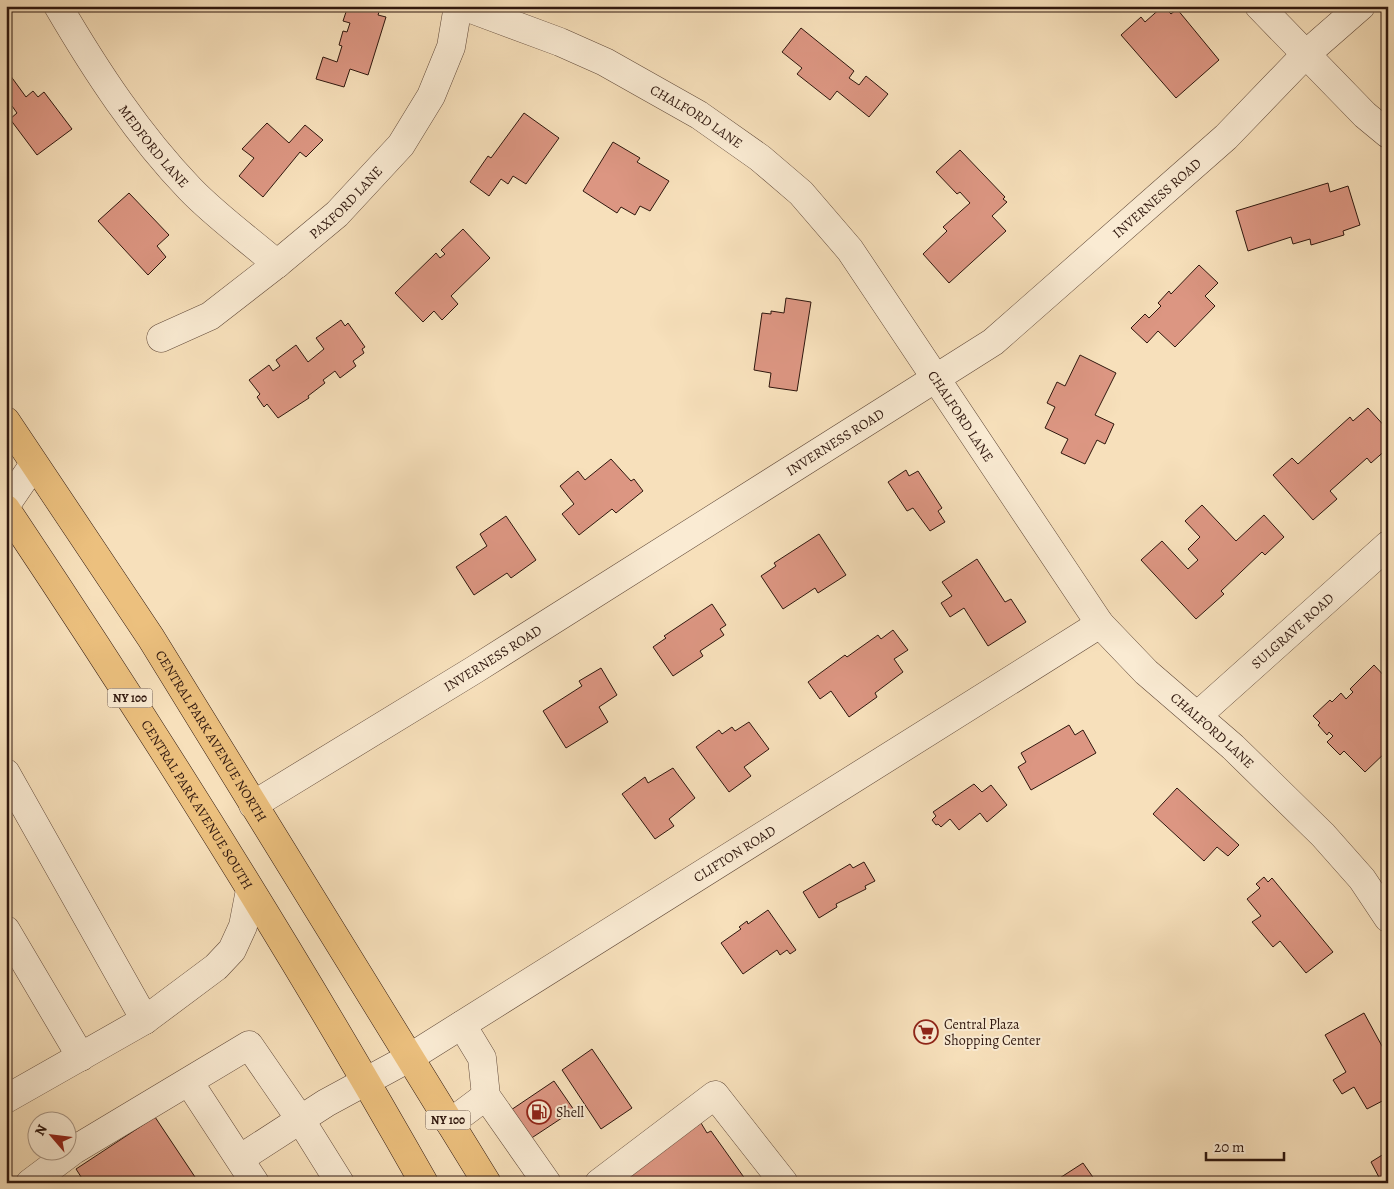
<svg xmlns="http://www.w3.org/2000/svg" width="1394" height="1189" font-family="Alegreya,serif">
  <rect width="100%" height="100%" fill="#f7e0bb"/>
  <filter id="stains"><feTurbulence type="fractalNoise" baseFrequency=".004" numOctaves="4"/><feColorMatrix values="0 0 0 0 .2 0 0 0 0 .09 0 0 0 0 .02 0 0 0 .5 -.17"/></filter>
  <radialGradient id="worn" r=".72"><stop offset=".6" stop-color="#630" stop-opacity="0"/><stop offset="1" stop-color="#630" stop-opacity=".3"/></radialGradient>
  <!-- building -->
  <path fill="#dc9682" stroke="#2f170e" d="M348,6H381L378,15L386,17L368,75L350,69L344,87L316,79L323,57L337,62L342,46L339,45L343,31L347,32L350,23L343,21Z
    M1163,6L1171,14L1177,9L1219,60L1176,98L1121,35L1141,17L1145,22Z
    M801,28L854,71L849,78L859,85L866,76L888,94L869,117L837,91L830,100L797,74L802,68L782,52Z
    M10,75L26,97L33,91L38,97L44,92L72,129L37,155L10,119L17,113L12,106L6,110V78Z
    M524,113L559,138L526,184L513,176L508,184L501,179L489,196L470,182L488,156L491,158Z
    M267,123L289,143L305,125L323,140L306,157L300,152L263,197L239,176L254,158L242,149Z
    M613,142L640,158L637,162L669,181L650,211L640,206L635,215L621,207L617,213L583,191Z
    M960,150L1005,197L1003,199L1007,202L992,216L1006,231L949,283L923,254L947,231L943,227L970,203L960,192L957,194L936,172Z
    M1328,183L1330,192L1348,186L1360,225L1343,231L1344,235L1311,245L1310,239L1293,244L1291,237L1248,251L1236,211Z
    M129,193L169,235L157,246L166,257L148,275L98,221Z
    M463,229L490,258L451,296L458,304L442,320L434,311L423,322L395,293L436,253L440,258L445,254L441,250Z
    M1199,265L1218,283L1205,296L1215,306L1175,347L1158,331L1147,343L1131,328L1145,314L1149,318L1161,306L1158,303L1169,291L1171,294Z
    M786,298L811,302L797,391L769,387L771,373L754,370L762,313L771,314V311L784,313Z
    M341,320L345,326L348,323L365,347L362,349L364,353L353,361L356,366L340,378L335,371L323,380L325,383L308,396L309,398L278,418L267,404L264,407L257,397L260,394L249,380L269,365L273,371L280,366L276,360L296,345L308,362L324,349L316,338Z
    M1080,355L1116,373L1095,415L1114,424L1105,444L1097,440L1085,464L1061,453L1068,439L1045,428L1055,407L1047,403L1057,382L1065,386Z
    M1368,408L1388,430V448L1371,463L1367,458L1330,491L1337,499L1313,520L1273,475L1292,458L1298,464L1350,417L1353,421Z
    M611,459L631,481L634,479L643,491L616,513L612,509L579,535L562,514L574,504L560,486L578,471L585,480Z
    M906,470L909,476L918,471L942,508L938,511L945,522L930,531L913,508L907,511L888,482Z
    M1202,505L1236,541L1264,515L1284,537L1265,555L1262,552L1221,591L1224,594L1196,619L1141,560L1162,541L1188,569L1198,560L1188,549L1200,537L1185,521Z
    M506,516L536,560L511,578L507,573L474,595L456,567L487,546L480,534Z
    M819,534L846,575L818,593L815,588L783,609L761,576L776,566L774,563Z
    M977,559L1005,602L1011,599L1026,622L988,646L964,608L950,617L941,603L952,596L942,582Z
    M712,604L726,625L720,629L724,635L700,651L703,656L673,676L653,647L666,638L664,636Z
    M893,630L908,650L894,659L903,672L875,693L877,697L849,717L831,691L820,699L808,682L845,655L847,657L878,635L881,639Z
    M1374,665L1388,680V750L1365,772L1344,751L1340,755L1327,742L1333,736L1329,732L1327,735L1318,725L1320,723L1313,716L1330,700L1332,702L1341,693L1346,699L1353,692L1350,689Z
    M601,668L617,695L599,707L608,722L566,748L543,711L582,686L579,681Z
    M749,722L769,749L744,767L751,776L729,792L696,747L719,730L722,734L732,727L735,731Z
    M1069,725L1075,735L1083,730L1096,753L1031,790L1018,767L1026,762L1021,753Z
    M673,768L695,798L669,819L674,826L655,839L622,794L645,777L648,783Z
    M974,784L982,792L991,785L1007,805L987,822L980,813L959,830L950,819L941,827L938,824L936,825L932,820L936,816L933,812Z
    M1177,788L1239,845L1228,856L1217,847L1204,861L1153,814Z
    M864,862L875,881L865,886L866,889L836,904L837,907L819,918L803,892L850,864L853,868Z
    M1264,877L1268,882L1272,878L1333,952L1306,973L1280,941L1273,947L1252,922L1261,916L1247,899L1260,888L1256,884Z
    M768,910L796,950L790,954L787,950L780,955L777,950L743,974L721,943L741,929L739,927L747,921L748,924Z
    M1364,1013L1388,1057V1098L1367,1109L1354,1087L1342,1094L1333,1080L1346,1072L1325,1035Z
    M592,1049L632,1108L601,1129L562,1070Z
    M554,1081L574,1110L524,1143L505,1114Z
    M155,1117L199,1183H85L76,1169Z
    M701,1123L707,1133L711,1131L748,1183H626L623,1179Z
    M1388,1148V1183H1382L1371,1162L1387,1152L1385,1149Z
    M1083,1163L1097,1183H1052Z"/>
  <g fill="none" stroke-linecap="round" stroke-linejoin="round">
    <!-- minor casing -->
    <g stroke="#614939" stroke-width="29">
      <g id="minor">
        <path id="s1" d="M58,6C96,71 138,135 190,189C216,216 248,239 277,264"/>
        <path id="s2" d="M463,6L560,42L605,62L699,115L760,158L801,193L850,250L1100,624L1146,672L1233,747L1323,835L1362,879L1388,918"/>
        <path d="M1259,6L1365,115L1388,134"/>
        <path id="s3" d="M161,338L210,316L277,264L337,214L401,145L431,96L451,47L458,6"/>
        <path d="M6,505L34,464"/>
        <path id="s4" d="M1197,716L1388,545"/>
        <path d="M6,773L145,1020"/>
        <path id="s5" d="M253,805L474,670L993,342L1226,137L1305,55L1361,6"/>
        <path d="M6,930L81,1057"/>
        <path d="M462,1025L482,1058L486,1096L547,1183"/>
        <path d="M189,1082L255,1183"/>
        <path d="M6,1099L145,1020L216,967L232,950L243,926L250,890"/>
        <path d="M450,1123L486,1096"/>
        <path id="s6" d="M241,1158L326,1103L409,1058L1100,624"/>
        <path d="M30,1183L74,1150L249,1045L300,1119L340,1183"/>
        <path d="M599,1183L715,1095L784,1183"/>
      </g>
    </g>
    <!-- major casing -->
    <g stroke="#2f170e" stroke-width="29">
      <g id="major">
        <path id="s7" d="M6,421L151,638L487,1183"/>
        <path id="s8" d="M6,509C153,729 294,953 424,1183"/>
      </g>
    </g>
    <!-- minor -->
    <use href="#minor" stroke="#faebd3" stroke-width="28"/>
    <!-- major -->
    <use href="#major" stroke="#ecc07e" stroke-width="28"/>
  </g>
  <!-- icons -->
  <defs>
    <g id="supermarket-ring" transform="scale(1.25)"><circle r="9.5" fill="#faebd3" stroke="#8f2418" stroke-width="1.5"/><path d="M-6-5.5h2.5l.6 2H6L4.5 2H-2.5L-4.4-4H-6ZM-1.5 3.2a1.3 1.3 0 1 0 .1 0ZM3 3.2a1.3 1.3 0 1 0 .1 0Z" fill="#8f2418"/></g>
    <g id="fuel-ring" transform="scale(1.25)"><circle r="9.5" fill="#faebd3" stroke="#8f2418" stroke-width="1.5"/><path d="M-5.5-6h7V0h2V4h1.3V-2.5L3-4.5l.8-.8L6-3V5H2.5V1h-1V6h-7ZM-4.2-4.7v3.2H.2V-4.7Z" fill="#8f2418"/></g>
  </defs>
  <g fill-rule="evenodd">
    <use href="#supermarket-ring" x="926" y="1032"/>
    <use href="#fuel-ring" x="539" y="1112"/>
  </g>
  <g text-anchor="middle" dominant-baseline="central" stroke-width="4" stroke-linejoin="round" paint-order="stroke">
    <!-- shield labels -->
    <g fill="#faebd3" stroke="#6c5749" stroke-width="1">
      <rect x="107.5" y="688.5" width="45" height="19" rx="4"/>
      <rect x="425.5" y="1110.5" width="45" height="19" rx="4"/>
    </g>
    <g font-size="12" font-weight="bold" fill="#2f170e">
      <text x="130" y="698">NY 100</text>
      <text x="448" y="1120">NY 100</text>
    </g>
    <!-- street labels -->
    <g font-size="14" fill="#2f170e" stroke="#faebd3">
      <text stroke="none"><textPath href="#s2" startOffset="259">CHALFORD LANE</textPath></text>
      <text stroke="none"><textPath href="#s1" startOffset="170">MEDFORD LANE</textPath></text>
      <text stroke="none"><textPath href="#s5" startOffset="1091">INVERNESS ROAD</textPath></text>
      <text stroke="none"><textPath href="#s3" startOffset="231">PAXFORD LANE</textPath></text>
      <text stroke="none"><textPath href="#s2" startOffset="664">CHALFORD LANE</textPath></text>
      <text stroke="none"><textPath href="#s5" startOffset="686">INVERNESS ROAD</textPath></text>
      <text stroke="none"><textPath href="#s4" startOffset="128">SULGRAVE ROAD</textPath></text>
      <text stroke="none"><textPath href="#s5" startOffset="281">INVERNESS ROAD</textPath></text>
      <text stroke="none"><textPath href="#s2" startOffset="1069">CHALFORD LANE</textPath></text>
      <text stroke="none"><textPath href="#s7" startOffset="376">CENTRAL PARK AVENUE NORTH</textPath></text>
      <text stroke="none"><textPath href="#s8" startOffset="352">CENTRAL PARK AVENUE SOUTH</textPath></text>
      <text stroke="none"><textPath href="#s6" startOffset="580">CLIFTON ROAD</textPath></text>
    </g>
    <!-- poi labels -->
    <g font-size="14" fill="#2f170e" stroke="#faebd3" text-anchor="start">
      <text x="944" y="1024">Central Plaza<tspan x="944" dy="16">Shopping Center</tspan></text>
      <text x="556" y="1112">Shell</text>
    </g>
  </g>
  <!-- margin -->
  <rect width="1394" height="1189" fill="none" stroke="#f7e0bb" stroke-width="25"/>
  <rect x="8" y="8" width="1379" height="1174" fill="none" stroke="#2f170e" stroke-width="2.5"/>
  <rect x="12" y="12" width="1369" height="1164" fill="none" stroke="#2f170e"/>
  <!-- north arrow -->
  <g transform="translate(52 1136) rotate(298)"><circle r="24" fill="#faebd3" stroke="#a99684"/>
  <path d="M0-4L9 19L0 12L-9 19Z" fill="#8f2418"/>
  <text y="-8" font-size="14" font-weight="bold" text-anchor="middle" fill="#2f170e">N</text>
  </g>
  <!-- scale -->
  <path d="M1206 1152v8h78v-8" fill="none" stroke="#2f170e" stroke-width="2.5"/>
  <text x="1214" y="1152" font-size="15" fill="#2f170e" stroke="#faebd3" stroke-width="4" paint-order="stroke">20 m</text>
  <rect width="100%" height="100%" filter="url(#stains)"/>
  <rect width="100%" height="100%" fill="url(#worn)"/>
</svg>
